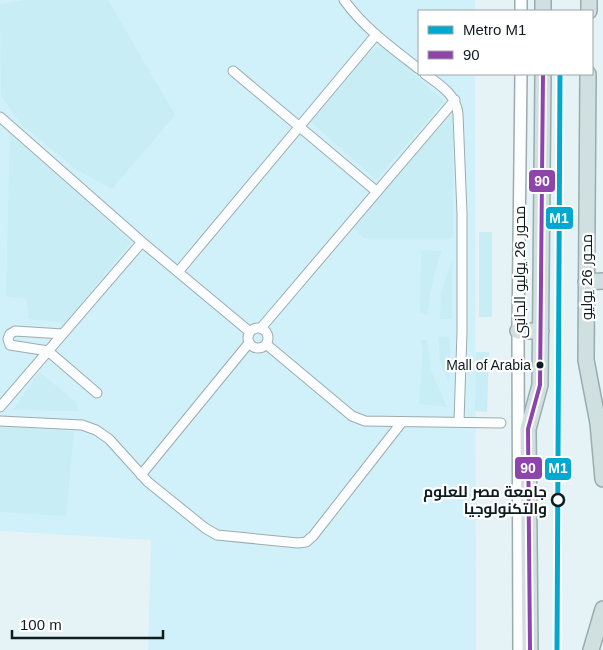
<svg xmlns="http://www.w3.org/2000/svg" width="603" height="650" font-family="Helvetica,Cairo,sans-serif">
  <rect width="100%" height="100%" fill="#e5f3f6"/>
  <!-- built -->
  <path fill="#d0f1f9" d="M0,0H475V11H419V74H475L476,650H148L151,540L0,531Z"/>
  <!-- green -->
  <path fill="#c9edf4" d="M25,0H108L175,115L112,189L75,169L21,124L1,96L0,4Z
    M383,46L444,101L376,180L311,122L368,51Z
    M449,110L453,112V238H363L352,225Z
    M10,130L131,242L65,323L29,319L26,299L6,296Z
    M479,232H492V317H479Z
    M421,250L442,251L434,275L427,315L420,313Z
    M452,260V319H440L441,293Z
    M438,337H450L449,383L440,361Z
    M420,340H427L431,370L447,407L419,404L423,348Z
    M476,352H489L487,412L475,411Z
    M39,372L76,402L79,411L13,410Z
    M0,426L74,431L66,516L0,512Z"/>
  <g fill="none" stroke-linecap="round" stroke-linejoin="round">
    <!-- street casing -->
    <g stroke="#9eabad" stroke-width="11">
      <path id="street" d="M344,0C364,28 392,48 419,69
        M233,71L376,191
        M425,74C440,85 456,94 458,114L462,214V332L459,421
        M0,117L142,242L250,332
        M178,272L376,35
        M248 338a10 10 0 1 1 20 0a10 10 0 1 1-20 0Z
        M261,328L455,100
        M63,334L15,331L10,334L8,339L10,345L48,351L97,393
        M266,344L352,416L365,421L501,423
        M0,407L142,242
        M0,421L82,425L96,430L109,439L148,482L205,528L217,535L298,543L306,542L313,536L402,422
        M141,475L249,343"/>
    </g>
    <!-- secondary casing -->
    <g stroke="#9eabad" stroke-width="14">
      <path id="secondary" d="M521,11V0
        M519,650L518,331L521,74"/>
    </g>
    <!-- highway casing -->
    <g stroke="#98adae" stroke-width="18">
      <path id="highway" d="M543,11V0
        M589,11V0
        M588,74L586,360L598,423L603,479
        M586,282L603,281
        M518,331H541
        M530,650L528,429L540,385L543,74
        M591,650L603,609"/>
    </g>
    <!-- street -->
    <use href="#street" stroke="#fbfdfe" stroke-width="9"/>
    <!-- secondary -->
    <use href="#secondary" stroke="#fbfdfe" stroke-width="11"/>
    <!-- highway -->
    <use href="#highway" stroke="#d0dfdf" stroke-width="15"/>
    <!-- bus-1 casing -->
    <g stroke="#fff" stroke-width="8">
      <path id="bus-1" d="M530,650L528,429L540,385L543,74"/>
    </g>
    <!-- bus-1 -->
    <use href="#bus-1" stroke="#8e44ad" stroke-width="4"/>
    <!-- metro-1 casing -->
    <g stroke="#fff" stroke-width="9">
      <path id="metro-1" d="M557,650L560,74"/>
    </g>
    <!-- metro-1 -->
    <use href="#metro-1" stroke="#00a9ce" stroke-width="5"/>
  </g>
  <!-- markers -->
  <circle fill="#0e1d20" stroke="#fff" stroke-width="2" cx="540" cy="365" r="4.5"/>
  <circle fill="#fff" stroke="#0e1d20" stroke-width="2.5" cx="558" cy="500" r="6"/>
  <g text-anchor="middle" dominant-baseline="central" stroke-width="4.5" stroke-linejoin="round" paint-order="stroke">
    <!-- bus labels -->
    <g font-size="14" fill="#0e1d20" stroke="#fff" text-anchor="end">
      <text x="531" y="365">Mall of Arabia</text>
    </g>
    <!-- street labels -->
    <g font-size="15" fill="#0e1d20" stroke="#fff">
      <text transform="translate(519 272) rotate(-90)">محور 26 يوليو الجانبى</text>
      <text transform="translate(586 277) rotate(-90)">محور 26 يوليو</text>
    </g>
    <!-- stop labels -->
    <g font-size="15" font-weight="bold" fill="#0e1d20" stroke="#fff" text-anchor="end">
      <text x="547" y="491">جامعة مصر للعلوم<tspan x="547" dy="17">والتكنولوجيا</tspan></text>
    </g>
  </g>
  <g stroke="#fff" stroke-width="2">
    <rect x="528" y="169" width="28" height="24" rx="5" fill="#8e44ad"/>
    <rect x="545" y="206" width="29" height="24" rx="5" fill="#00a9ce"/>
    <rect x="514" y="456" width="29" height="24" rx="5" fill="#8e44ad"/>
    <rect x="544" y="457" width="28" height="24" rx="5" fill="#00a9ce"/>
  </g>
  <g font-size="14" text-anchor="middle" font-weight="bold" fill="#fff">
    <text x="542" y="186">90</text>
    <text x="559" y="223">M1</text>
    <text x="528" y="473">90</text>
    <text x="558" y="473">M1</text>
  </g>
  <!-- legend -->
  <rect x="418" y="10" width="175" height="65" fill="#ffffff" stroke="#9fa5a6"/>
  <rect x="428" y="26" width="25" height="8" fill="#00a9ce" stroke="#9fa5a6"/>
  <text x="463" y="35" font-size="15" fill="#0e1d20">Metro M1</text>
  <rect x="428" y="51" width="25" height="8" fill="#8e44ad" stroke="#9fa5a6"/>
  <text x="463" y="60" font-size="15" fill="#0e1d20">90</text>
  <!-- scale -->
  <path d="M12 630v8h151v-8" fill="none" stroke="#0e1d20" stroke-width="2.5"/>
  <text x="20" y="630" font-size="15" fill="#0e1d20" stroke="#ffffff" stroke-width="4" paint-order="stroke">100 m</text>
</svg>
